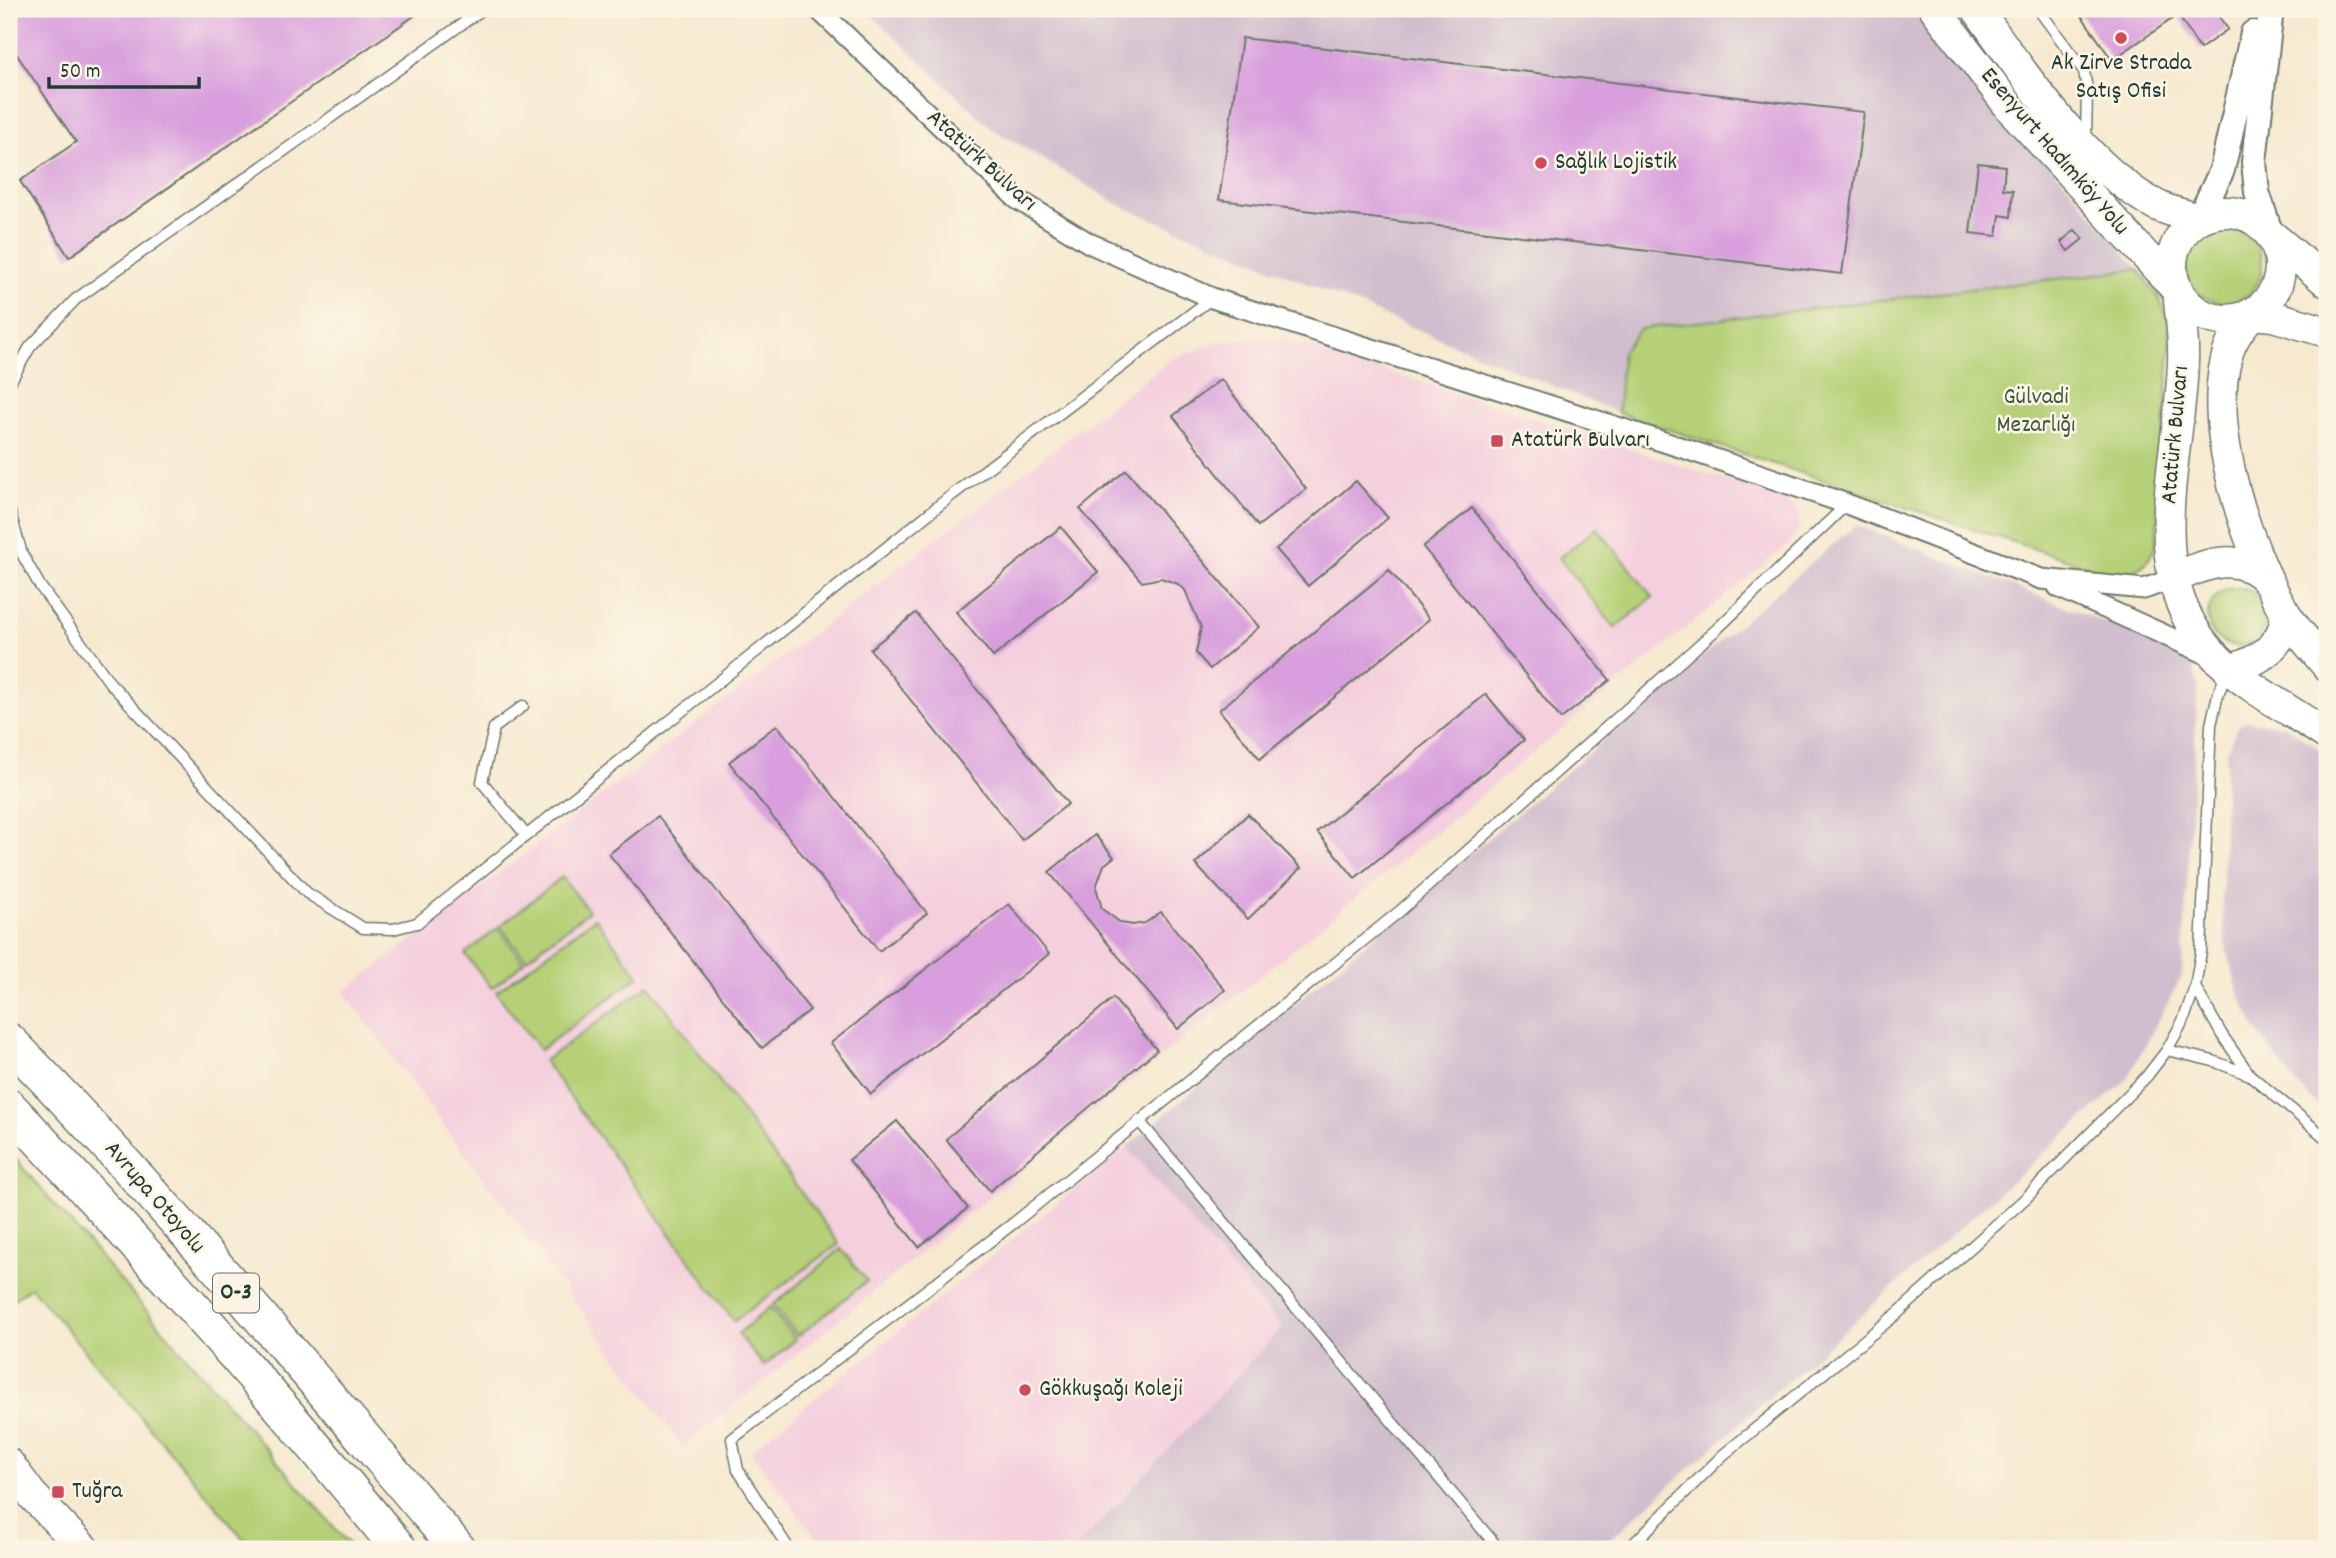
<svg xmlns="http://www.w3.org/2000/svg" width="2336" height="1558" font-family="Dekko,sans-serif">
  <rect width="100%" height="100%" fill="#fcf5e5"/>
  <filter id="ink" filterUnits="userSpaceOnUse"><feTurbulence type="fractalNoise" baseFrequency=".0143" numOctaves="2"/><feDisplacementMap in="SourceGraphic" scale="14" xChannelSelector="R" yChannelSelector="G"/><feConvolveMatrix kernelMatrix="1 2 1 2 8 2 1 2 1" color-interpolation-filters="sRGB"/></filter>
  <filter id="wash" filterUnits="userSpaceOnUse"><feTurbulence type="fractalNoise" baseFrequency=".00686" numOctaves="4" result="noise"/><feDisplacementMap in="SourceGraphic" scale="28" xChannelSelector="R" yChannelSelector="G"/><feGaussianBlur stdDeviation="1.57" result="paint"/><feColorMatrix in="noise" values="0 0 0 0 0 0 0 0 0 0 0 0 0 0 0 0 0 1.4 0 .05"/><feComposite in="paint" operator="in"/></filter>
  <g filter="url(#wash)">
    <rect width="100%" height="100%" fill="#f6e9cf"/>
    <!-- built -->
    <path fill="#f4cfdd" d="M1259,337L1305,345L1779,497L1799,511L1800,527L1788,545L683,1447L344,992L1172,359L1219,342Z
      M1127,1147L1282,1328L1075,1549H825L750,1451Z"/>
    <!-- industrial -->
    <path fill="#d0bdcd" d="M865,9H1919L2138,269L1640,329L1622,352L1618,413L1119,205L991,128Z
      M1856,525L2189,655L2198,685L2182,976L2127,1079L1599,1549H1075L1282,1328L1127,1147Z
      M2246,721L2286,726L2327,754V1115L2294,1081L2257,1031L2239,994L2225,943L2222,903L2226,753L2237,727Z"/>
    <!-- green -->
    <path fill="#b5d077" stroke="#6a8656" stroke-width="2" d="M2186 265a38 38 0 1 1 76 0a38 38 0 1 1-76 0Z
      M2138,269C2157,292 2168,309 2171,339L2156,542C2149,569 2138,571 2111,574L1618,413L1622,352L1640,329Z
      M1597,528L1653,597L1615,628L1559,558Z
      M2208 617a29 29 0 1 1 58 0a29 29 0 1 1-58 0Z
      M562,877L589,911L526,959L500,926Z
      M595,918L639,976L540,1050L496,992Z
      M498,928L524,962L492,988L465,954Z
      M649,985L839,1244L734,1321L544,1061Z
      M9,1153L17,1161L353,1549H252L31,1287L9,1303Z
      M841,1249L867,1281L798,1336L773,1305Z
      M770,1307L796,1339L764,1366L738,1334Z"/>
    <g id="blocks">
      <!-- building -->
      <path fill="#d89edd" d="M9,9H424L69,257L20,181L76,142L9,43Z
        M2077,9H2213L2228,29L2200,49L2178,15L2112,60Z
        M1242,38L1864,112L1842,274L1219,200Z
        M1978,163L2005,166L2003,189L2013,190L2011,217L2000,215L1997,236L1970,233Z
        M2075,230L2083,239L2068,251L2061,242Z
        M1221,379L1306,489L1258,526L1173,416Z
        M1126,470L1259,627L1210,669L1196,653L1201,627L1185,590L1178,584L1161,578L1142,582L1080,509Z
        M1356,481L1388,518L1308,586L1276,549Z
        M1472,508L1610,680L1561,719L1423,547Z
        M1061,527L1098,572L993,657L956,612Z
        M1389,570L1429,619L1260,759L1219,710Z
        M916,613L1068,804L1022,840L870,649Z
        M1486,694L1524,740L1355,878L1317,832Z
        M777,725L927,913L879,951L729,762Z
        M1248,814L1301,868L1248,919L1195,864Z
        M658,816L810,1010L762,1048L609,854Z
        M1095,835L1114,857L1104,865L1096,887L1102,909L1121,923L1133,925L1145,923L1161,912L1225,990L1178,1029L1049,872Z
        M1009,904L1049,954L871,1094L831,1043Z
        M1113,998L1157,1050L990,1191L946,1139Z
        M897,1121L968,1208L919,1247L849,1160Z"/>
    </g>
  </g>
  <g filter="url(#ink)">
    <use href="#blocks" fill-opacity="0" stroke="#6a796a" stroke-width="2"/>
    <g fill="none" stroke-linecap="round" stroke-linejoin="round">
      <!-- service casing -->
      <g stroke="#6a796a" stroke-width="13">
        <path id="service" d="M2038,9L2084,71L2087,89L2086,141
          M9,384L30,347L76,299L483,9
          M9,509L22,554L40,586L110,683L307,893L363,928L393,929L417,923L952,495L1212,298
          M523,706L494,728L482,782L526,835
          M2195,987L2222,1035L2250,1075L2327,1139
          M2167,1050L2213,1061L2250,1075
          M1139,1121L1499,1549
          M789,1549L738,1470L732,1439L1015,1222L1400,911L1718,628L1847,504
          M1628,1549L1723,1455L1899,1312L2027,1197L2147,1076L2167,1050L2184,1019L2195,987L2201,952L2211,725L2218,694L2227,673"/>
      </g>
      <!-- minor casing -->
      <g stroke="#6a796a" stroke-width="23">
        <path id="minor" d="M818,9L1017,199L1089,243L1212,298L1686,449L1847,504L2041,579L2144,589L2172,579
          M2058,587L2209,655"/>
      </g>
      <!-- tertiary casing -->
      <g stroke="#6a796a" stroke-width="28">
        <path id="tertiary" d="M2271,9L2254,162L2257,192L2271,235
          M2199,219L2222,170L2253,33"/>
      </g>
      <!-- primary casing -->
      <g stroke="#6a796a" stroke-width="33">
        <path id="primary" d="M1935,9L2011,109L2178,291
          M1977,9C2022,72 2088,171 2158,206C2171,212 2186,215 2199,219
          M2172 266a54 54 0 1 1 108 0a54 54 0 1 1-108 0Z
          M2271,235L2327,282
          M2178,291C2180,313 2184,337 2183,360C2181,460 2135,579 2218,659C2249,689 2292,711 2327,735
          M2252,314C2240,328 2230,341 2226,360C2208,433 2247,548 2284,611C2296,631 2313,648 2327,666
          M2252,314L2273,316L2327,332
          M2172,579C2205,564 2238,550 2267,580
          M2229,670C2257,662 2284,647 2286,614
          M9,1464L32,1495L84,1549"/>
      </g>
      <!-- motorway casing -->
      <g stroke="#6a796a" stroke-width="38">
        <path id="motorway" d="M9,1041C167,1202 312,1378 458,1549
          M9,1107C143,1250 276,1396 399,1549"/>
      </g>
      <!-- service -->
      <use href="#service" stroke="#fff" stroke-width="10"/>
      <!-- minor -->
      <use href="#minor" stroke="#fff" stroke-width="19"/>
      <!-- tertiary -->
      <use href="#tertiary" stroke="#fff" stroke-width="24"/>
      <!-- primary -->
      <use href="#primary" stroke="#fff" stroke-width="30"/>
      <!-- motorway -->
      <use href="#motorway" stroke="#fff" stroke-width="35"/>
    </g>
  </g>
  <!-- markers -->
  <g fill="#d1495b" stroke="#fcf5e5" stroke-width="2.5">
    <circle cx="2121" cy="38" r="7"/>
    <circle cx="1541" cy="163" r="7"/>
    <rect x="1490" y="434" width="14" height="14" rx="3.5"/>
    <circle cx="1025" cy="1390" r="7"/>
    <rect x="51" y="1485" width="14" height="14" rx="3.5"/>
  </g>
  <g text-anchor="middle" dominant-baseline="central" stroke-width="5" stroke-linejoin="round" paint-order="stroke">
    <!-- shield labels -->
    <rect fill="#fcf5e5" stroke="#617469" stroke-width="2" x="213" y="1273.5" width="46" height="39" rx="5"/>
    <g font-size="23" font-weight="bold" fill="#1f3d34">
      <text x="236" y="1293">O-3</text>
    </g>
    <!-- poi labels -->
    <g font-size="24" fill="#1f3d34" stroke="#fcf5e5" text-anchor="start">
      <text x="2121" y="64" text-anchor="middle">Ak Zirve Strada<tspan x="2121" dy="28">Satış Ofisi</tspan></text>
      <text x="1555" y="163">Sağlık Lojistik</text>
      <text x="1511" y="441">Atatürk Bulvarı</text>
      <text x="1039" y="1390">Gökkuşağı Koleji</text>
      <text x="72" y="1492">Tuğra</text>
    </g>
    <!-- street labels -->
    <g font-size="24" fill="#1f3d34" stroke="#fcf5e5">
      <text transform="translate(2054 152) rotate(49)">Esenyurt Hadımköy Yolu</text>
      <text transform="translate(981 161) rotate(42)">Atatürk Bulvarı</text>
      <text transform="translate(2176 435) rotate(-85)">Atatürk Bulvarı</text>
      <text transform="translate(154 1198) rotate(49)">Avrupa Otoyolu</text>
    </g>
    <!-- park labels -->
    <g font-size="24" fill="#3d5a41" stroke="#fcf5e5">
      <text x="2036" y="398">Gülvadi<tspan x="2036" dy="28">Mezarlığı</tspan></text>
    </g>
  </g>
  <!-- margin -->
  <rect width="2336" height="1558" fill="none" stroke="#fcf5e5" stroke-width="35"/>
  <!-- scale -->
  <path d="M49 77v10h150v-10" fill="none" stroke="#1f3d34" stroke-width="3.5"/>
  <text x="60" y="77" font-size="21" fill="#1f3d34" stroke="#fcf5e5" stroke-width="5" paint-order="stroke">50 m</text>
</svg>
